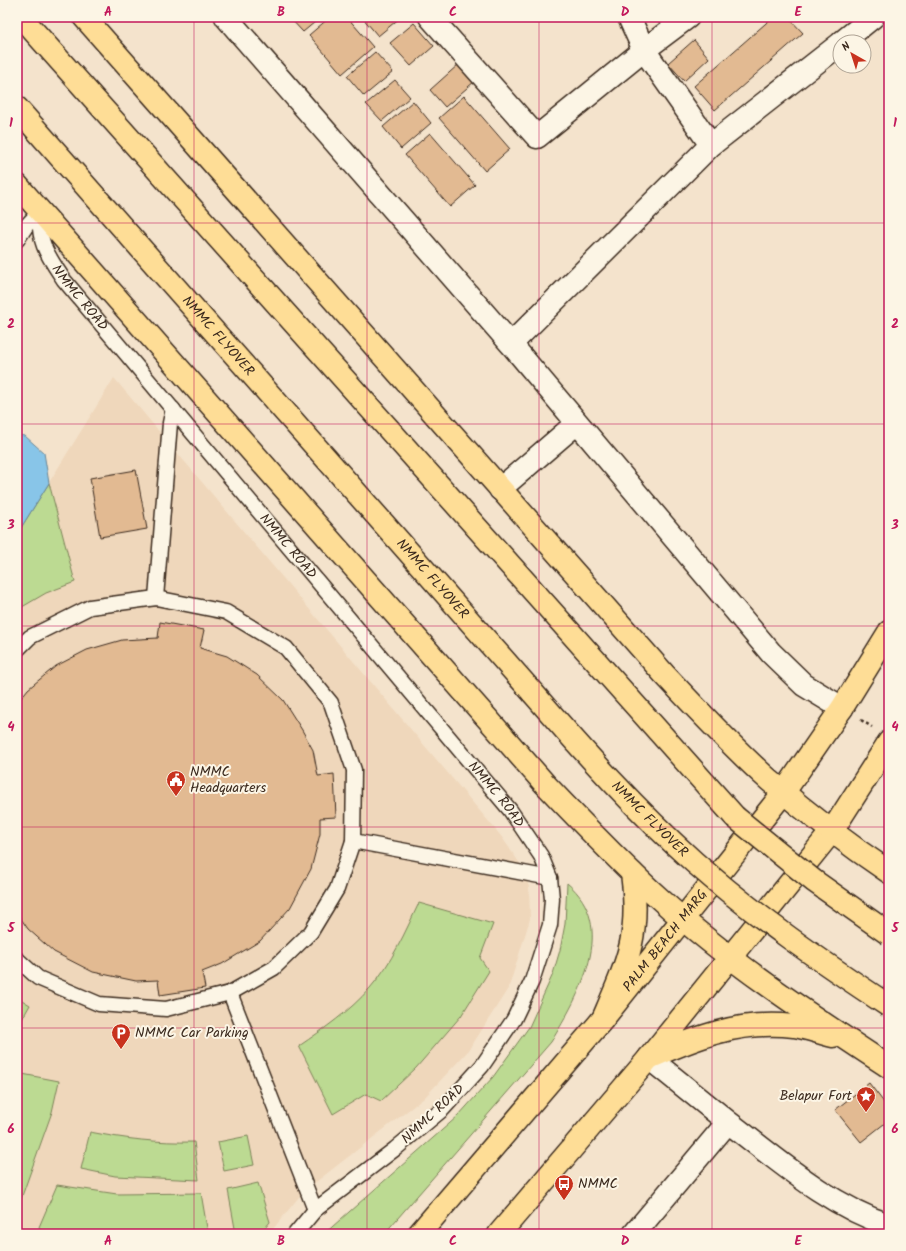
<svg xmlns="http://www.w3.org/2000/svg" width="906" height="1251" font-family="Kalam,sans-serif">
  <rect width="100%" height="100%" fill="#f4e3cc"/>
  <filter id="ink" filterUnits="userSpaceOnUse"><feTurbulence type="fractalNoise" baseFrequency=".025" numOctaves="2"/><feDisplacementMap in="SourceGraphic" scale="8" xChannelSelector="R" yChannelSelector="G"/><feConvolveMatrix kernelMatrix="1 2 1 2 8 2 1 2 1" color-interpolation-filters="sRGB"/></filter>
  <g filter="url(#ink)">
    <!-- built -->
    <path fill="#efd7bb" d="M114,378L501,836L523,868L529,887L530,919L509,987L469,1050L424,1098L303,1192L269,1234H20L17,1226V534Z"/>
    <!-- green -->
    <path fill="#bcda92" stroke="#7c8258" d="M49,483L75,582L46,593L17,610V534Z
      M567,883C619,926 579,996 551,1042L384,1234H324L458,1116L493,1077L529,1027L553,974L560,950L565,924Z
      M419,903L493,924L480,958L489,971L461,1016L416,1068L381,1101L366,1094L333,1114L299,1046C324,1029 350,1011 370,988C392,963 405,932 419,903Z
      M17,997L30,1005L17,1028Z
      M17,1073L59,1081L52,1112L17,1210Z
      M90,1132C125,1139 158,1143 194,1142L199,1180L115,1176L81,1169Z
      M248,1136L254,1165L224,1171L218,1142Z
      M258,1183L270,1222L260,1234H236L228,1190Z
      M57,1185L117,1194L201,1193L208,1234H43L39,1227Z"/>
    <!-- water -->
    <path fill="#88c5e8" stroke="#698797" d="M17,435L25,436L44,453L49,483L17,534Z"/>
    <!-- building -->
    <path fill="#e2ba92" stroke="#3b2a1e" d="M289,17H321L303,32Z
      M330,17H347L373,47L342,74L309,35Z
      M362,17H401L378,36Z
      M773,17H788L803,33L715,110L694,86Z
      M414,23L434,46L411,66L390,43Z
      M694,40L709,58L684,81L668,63Z
      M375,52L393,72L364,96L347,76Z
      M459,64L475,81L445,107L430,90Z
      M395,80L410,97L382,121L366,104Z
      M464,96L510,149L485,171L439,118Z
      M413,101L431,123L401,149L383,127Z
      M430,133L475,185L450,207L405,155Z
      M136,470L147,529L100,537L90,478Z
      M160,622L204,630L200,648L227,656L257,675L283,700L302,730L313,750L318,776L334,774L336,817L320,818V834L311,869L290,908L260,941L222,964L202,972L205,988L160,995L158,980L136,981L93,972L54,952L28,929L17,913V703L28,689L56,666L87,650L122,640L158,638Z
      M869,1083L889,1109V1120L861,1142L835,1110Z"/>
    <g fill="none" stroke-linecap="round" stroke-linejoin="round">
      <!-- service casing -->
      <g stroke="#3b2a1e" stroke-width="17">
        <g id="service">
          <path id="s1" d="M40,211C37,242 48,256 64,280L510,810L541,856L550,878L552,899L550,925L532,981L514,1019L482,1066L443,1109L395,1149L315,1210L295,1234"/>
          <path d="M17,240L27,225L40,211"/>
          <path d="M156,598L170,423L173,409"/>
          <path d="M17,650L30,637L90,607L156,598L226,612L286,648L331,703L354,770L353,841L337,889L311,932L274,968L230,993L166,1009L99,1004L38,978L17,959"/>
          <path d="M353,841L550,878"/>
          <path d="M230,993L315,1210"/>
        </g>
      </g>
      <!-- minor casing -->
      <g stroke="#3b2a1e" stroke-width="25">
        <path id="minor" d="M226,17L511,344
          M430,17L537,137L644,50L688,17
          M629,17L644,50L711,145
          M842,42L873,17
          M840,44L711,145L511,344L771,653L804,685L842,708
          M500,489L577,423
          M728,1122C778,1160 828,1205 889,1225
          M634,1234L728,1122L649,1058"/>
      </g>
      <!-- primary casing -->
      <g stroke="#3b2a1e" stroke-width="25">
        <g id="primary">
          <path id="s2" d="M419,1234L603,1019L784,792L842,708L889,632"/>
          <path d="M499,1234L649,1058L832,831L889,742"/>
        </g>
      </g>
      <!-- trunk casing -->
      <g stroke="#3b2a1e" stroke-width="25">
        <g id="trunk">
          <path d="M21,17L735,817"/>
          <path d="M84,17L664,674C698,710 732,747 769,780C807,813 847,844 889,872"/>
          <path id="s3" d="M17,108L533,693"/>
          <path d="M17,185L545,784C582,823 620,863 660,899C730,963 810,1015 889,1067"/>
          <path d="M603,1019C627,963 641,935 632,873"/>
          <path d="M649,1058C697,1037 739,1020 794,1026C807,1028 820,1033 833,1036"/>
        </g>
      </g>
      <!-- path -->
      <path stroke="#3b2a1e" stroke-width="2.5" stroke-dasharray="3 3" stroke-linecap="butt" d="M861,720L872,727"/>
      <!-- service -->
      <use href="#service" stroke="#fcf5e5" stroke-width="14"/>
      <!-- minor -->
      <use href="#minor" stroke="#fcf5e5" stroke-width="22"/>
      <!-- primary -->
      <use href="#primary" stroke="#fedd96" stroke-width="22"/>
      <!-- trunk -->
      <use href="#trunk" stroke="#fedd96" stroke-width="22"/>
      <!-- trunk-bridge casing -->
      <g stroke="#3b2a1e" stroke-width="25" stroke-linecap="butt">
        <g id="trunk-bridge">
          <path id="s4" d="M533,693C584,752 636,810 694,862C755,916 822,962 889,1006"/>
          <path d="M735,817L814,881L889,934"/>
        </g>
      </g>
      <!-- trunk-bridge -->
      <use href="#trunk-bridge" stroke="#fedd96" stroke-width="22"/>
    </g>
  </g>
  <!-- grid -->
  <path fill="none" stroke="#c2185b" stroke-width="1" stroke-opacity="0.55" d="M194,17V1234M367,17V1234M539,17V1234M712,17V1234M17,223H889M17,424H889M17,626H889M17,827H889M17,1028H889"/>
  <!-- icons -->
  <defs>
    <g id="civic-pin" transform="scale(1)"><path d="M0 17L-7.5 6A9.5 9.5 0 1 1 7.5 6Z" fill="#c8321e" stroke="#fcf5e5"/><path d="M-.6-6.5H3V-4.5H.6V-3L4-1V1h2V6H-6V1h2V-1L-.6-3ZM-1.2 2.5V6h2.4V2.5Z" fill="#fff"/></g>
    <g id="parking-pin" transform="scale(1)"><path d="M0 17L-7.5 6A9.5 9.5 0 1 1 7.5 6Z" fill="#c8321e" stroke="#fcf5e5"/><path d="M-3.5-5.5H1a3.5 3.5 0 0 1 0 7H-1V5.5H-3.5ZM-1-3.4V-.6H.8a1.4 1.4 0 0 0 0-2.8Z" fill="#fff"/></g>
    <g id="sight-pin" transform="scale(1)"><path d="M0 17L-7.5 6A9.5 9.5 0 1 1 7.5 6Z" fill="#c8321e" stroke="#fcf5e5"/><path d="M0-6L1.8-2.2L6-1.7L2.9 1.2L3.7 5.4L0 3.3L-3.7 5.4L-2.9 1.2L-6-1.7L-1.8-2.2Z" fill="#fff"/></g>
    <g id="bus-pin" transform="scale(1)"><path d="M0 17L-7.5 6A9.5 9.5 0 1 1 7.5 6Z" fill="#c8321e" stroke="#fcf5e5"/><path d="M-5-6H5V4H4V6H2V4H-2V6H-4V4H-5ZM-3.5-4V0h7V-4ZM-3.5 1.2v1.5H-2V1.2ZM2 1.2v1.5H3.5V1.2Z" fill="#fff"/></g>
  </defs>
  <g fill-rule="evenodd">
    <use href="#civic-pin" x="176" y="780"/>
    <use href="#parking-pin" x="121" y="1033"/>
    <use href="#sight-pin" x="866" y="1096"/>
    <use href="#bus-pin" x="564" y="1184"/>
  </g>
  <g text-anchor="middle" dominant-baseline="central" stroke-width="4" stroke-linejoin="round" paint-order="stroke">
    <!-- street labels -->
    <g font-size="14" fill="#3b2a1e" stroke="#fcf5e5">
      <text stroke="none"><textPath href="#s1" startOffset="99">NMMC ROAD</textPath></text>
      <text stroke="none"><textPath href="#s3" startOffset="304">NMMC FLYOVER</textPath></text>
      <text stroke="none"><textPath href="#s1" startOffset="423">NMMC ROAD</textPath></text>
      <text stroke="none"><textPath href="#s3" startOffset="628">NMMC FLYOVER</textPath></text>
      <text stroke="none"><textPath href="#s1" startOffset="747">NMMC ROAD</textPath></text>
      <text stroke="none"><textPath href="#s4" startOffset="172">NMMC FLYOVER</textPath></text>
      <text stroke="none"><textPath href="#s2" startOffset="383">PALM BEACH MARG</textPath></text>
      <text transform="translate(433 1114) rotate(-43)">NMMC ROAD</text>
    </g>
    <!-- poi labels -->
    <g font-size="14" fill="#3b2a1e" stroke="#fcf5e5" text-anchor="start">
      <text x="190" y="772">NMMC<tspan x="190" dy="16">Headquarters</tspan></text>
      <text x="135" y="1033">NMMC Car Parking</text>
      <text x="852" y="1096" text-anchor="end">Belapur Fort</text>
      <text x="578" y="1184">NMMC</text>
    </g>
  </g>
  <!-- margin -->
  <rect width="906" height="1251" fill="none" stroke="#fcf5e5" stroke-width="44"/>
  <!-- north arrow -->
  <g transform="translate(852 54) rotate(321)"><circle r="19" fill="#fcf5e5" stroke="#afa495"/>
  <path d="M0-3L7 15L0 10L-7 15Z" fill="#c8321e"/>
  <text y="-6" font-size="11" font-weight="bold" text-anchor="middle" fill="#3b2a1e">N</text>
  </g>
  <rect x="22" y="22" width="862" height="1207" fill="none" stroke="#c2185b" stroke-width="1.5"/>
  <g font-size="13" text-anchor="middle" font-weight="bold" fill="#c2185b">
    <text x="108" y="16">A</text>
    <text x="281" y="16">B</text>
    <text x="453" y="16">C</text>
    <text x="625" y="16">D</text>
    <text x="798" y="16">E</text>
    <text x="11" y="127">1</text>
    <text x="895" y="127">1</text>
    <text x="11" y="328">2</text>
    <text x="895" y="328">2</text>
    <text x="11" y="529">3</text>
    <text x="895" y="529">3</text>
    <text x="11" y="731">4</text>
    <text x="895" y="731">4</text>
    <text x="11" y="932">5</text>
    <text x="895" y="932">5</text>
    <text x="11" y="1133">6</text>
    <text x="895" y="1133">6</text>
    <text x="108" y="1245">A</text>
    <text x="281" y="1245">B</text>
    <text x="453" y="1245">C</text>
    <text x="625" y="1245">D</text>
    <text x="798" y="1245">E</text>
  </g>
</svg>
